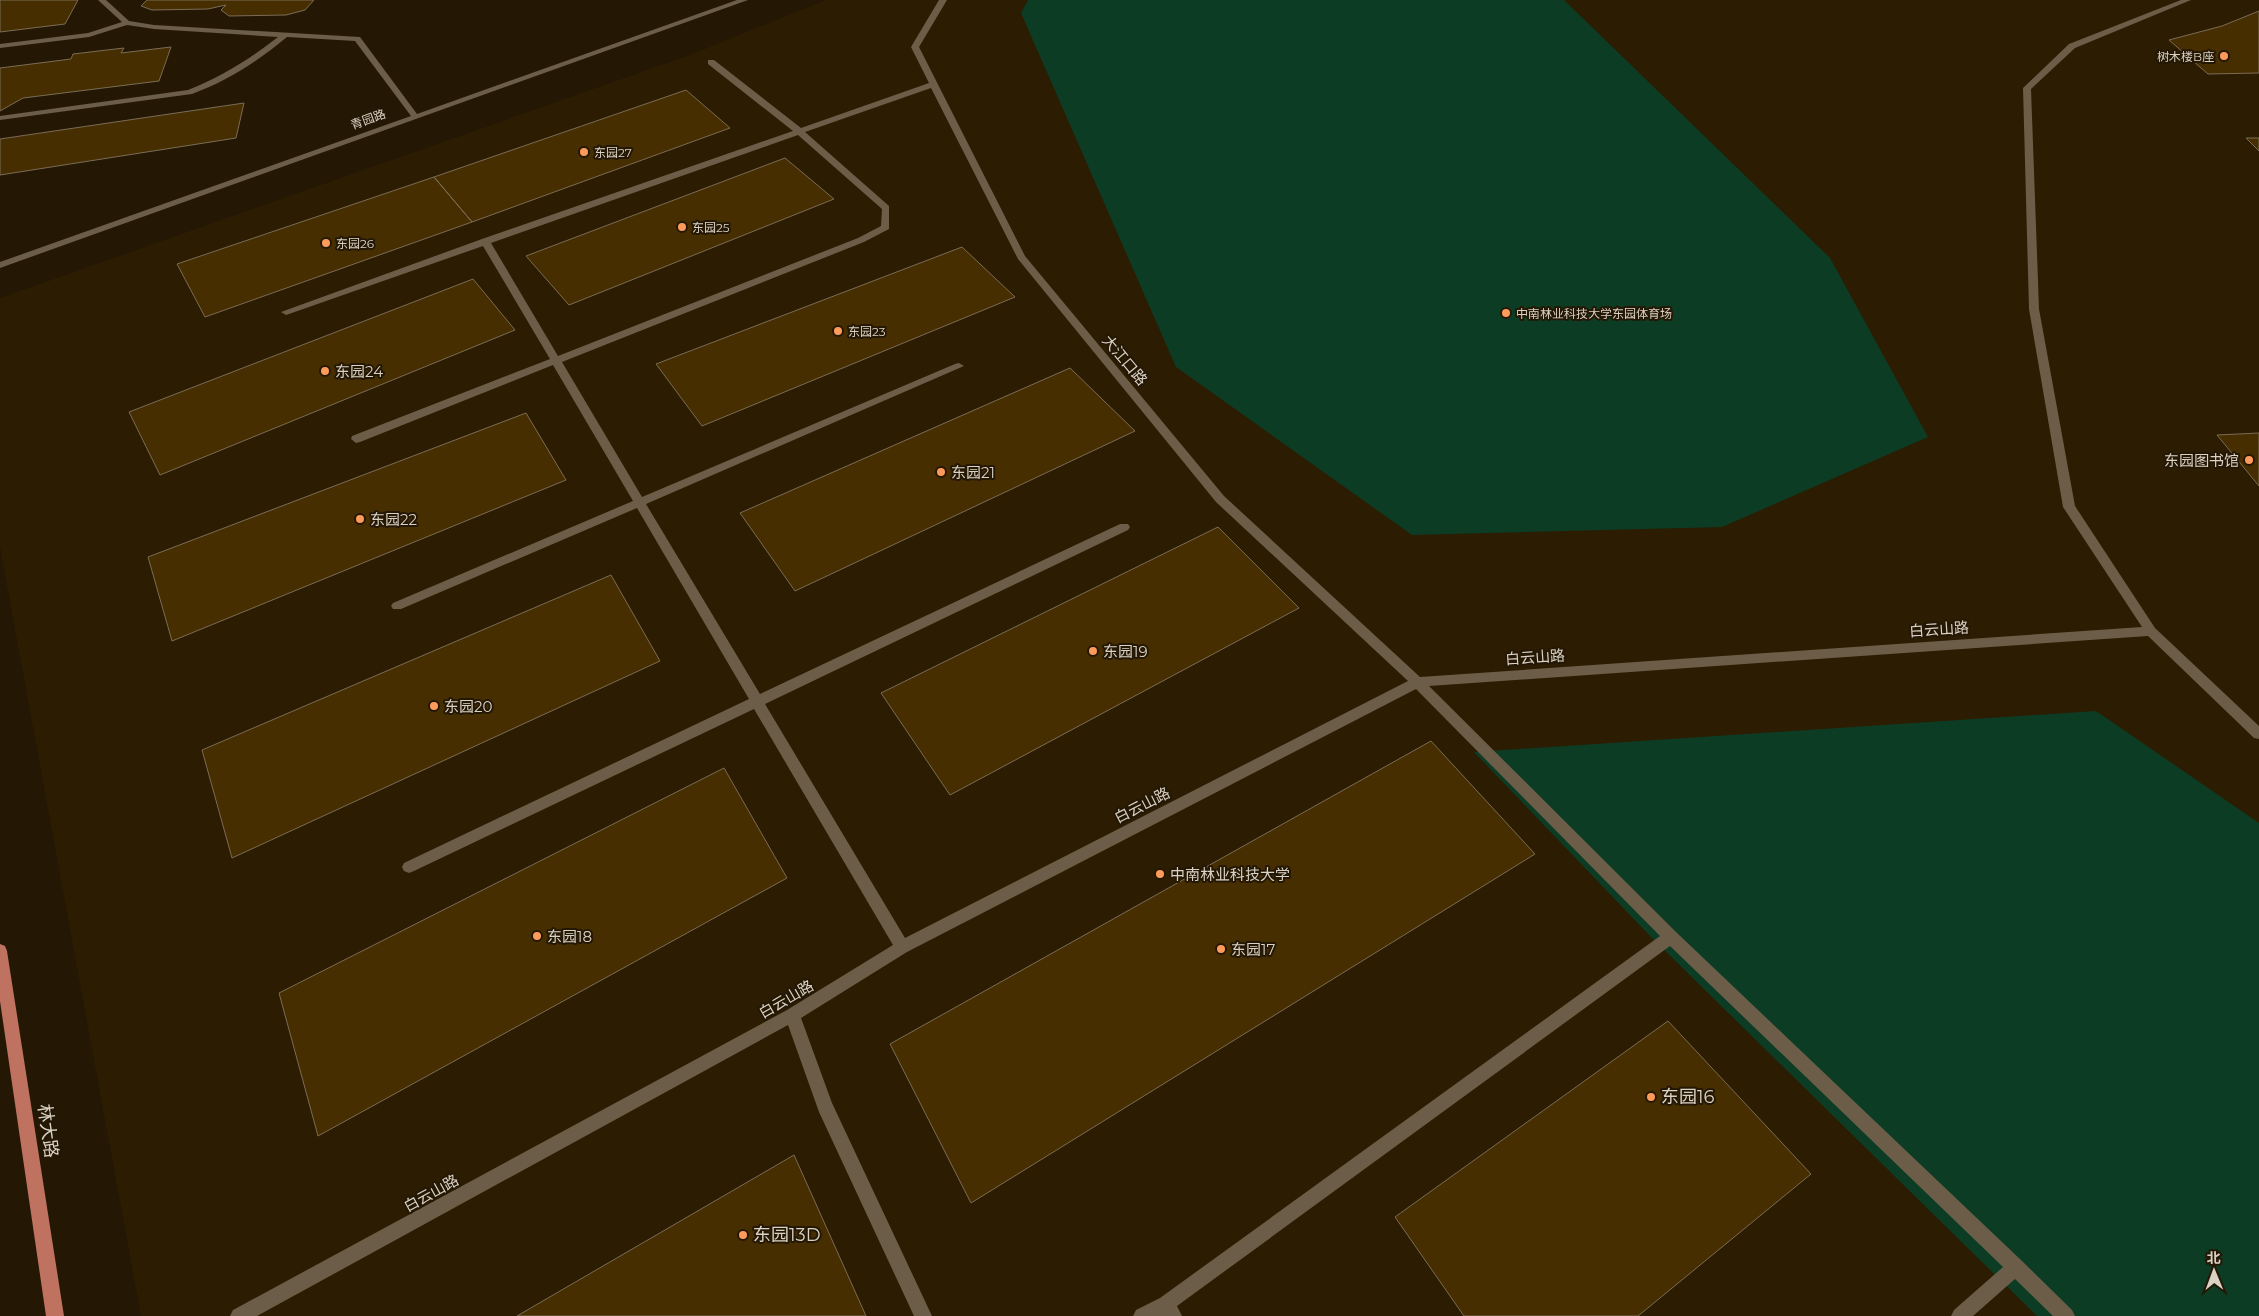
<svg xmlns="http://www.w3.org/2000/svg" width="2259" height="1316" font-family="Montserrat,'Noto Sans SC',sans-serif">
  <rect width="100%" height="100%" fill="#241805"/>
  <!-- built -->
  <path fill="#2c1c02" d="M826,0H2259V1316H141L0,547V298L690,55Z"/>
  <!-- green -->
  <path fill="#0d3c25" d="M1028,0H1564L1830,258L1928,437L1722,527L1412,535L1176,367L1021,13Z
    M2096,711L2259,823V1316H2037L1651,937L1474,752Z"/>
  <!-- building -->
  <path fill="#462e00" stroke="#7b6c56" d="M0,0H78L65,24L0,32Z
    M147,0H314L305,10L286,15L229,16L221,10L226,5L208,9L152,10L141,6Z
    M2259,11V73L2208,74L2169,40L2222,26Z
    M171,47L159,81L23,98L0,111V68L71,59L73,54L124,48L121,53Z
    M686,90L730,128L472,222L434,177Z
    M244,103L236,138L0,175V139Z
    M2246,138H2259V151Z
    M785,158L834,199L569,305L526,256Z
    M434,177L472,222L205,317L177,264Z
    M962,247L1015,297L702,426L656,364Z
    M473,279L515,330L160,475L129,412Z
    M1070,368L1135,431L795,591L740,513Z
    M526,413L566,480L172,641L148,557Z
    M2259,433V486L2217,435Z
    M1218,527L1299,608L950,795L881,693Z
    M611,575L660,661L232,858L202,750Z
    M1431,741L1535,854L971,1203L890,1044Z
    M724,768L787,878L318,1136L279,993Z
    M1668,1021L1811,1174L1638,1316H1464L1395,1217Z
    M794,1155L866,1316H517Z"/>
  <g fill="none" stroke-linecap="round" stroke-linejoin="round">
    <!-- minor -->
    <path fill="#6b5d47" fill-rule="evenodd" d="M98,0H106L129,21L154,25L360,37L417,114L737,0H748L0,268V262L411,116L355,41L287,37C258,61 228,81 192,94L0,120V116L188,90C221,77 250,59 278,37L154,29L127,25L89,37L0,48V44L88,33L122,22Z
      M939,0H947L919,47L1025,256L1224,496L1420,677L2142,627L2063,507L2029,309L2023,88L2069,44L2181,0H2191L2075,48L2031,89L2039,309L2075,506L2155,628L2259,726V739L2254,738L2148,636L1429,686L1676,932L2022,1261L2072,1310L2075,1316H2053L2015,1279L1973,1316H1951L1954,1310L2003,1267L1670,946L1177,1306L1182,1316H1133L1136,1310L1160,1298L1660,936L1416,689L907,952L801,1018L832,1103L932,1316H914L819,1112L788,1025L257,1316H230L233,1310L787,1010L893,945L754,709L414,871L409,873L404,871L402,867L404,863L749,699L637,508L401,609H393L391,606L393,603L633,501L553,365L360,442L356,443L351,439L352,436L550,359L483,246L289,314L286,315L281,312L482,239L793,131L708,64V60H714L801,128L929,83L911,47ZM931,88L1018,259L1216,502L1408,681L905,938L765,704L1128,530L1130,527L1128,524H1120L760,694L646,504L964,366L959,363L955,364L642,497L562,362L864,242L889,229V206L805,132ZM798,135L882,209L881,226L858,238L558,356L491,243Z"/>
    <!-- major -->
    <path fill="#bf7260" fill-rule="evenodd" d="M0,944L5,946L7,951L64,1316H46L0,1001Z"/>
  </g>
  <!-- markers -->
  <g fill="#ff9b5a" stroke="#241805" stroke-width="2">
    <circle cx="2224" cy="56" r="5"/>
    <circle cx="584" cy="152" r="5"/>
    <circle cx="682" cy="227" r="5"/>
    <circle cx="326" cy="243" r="5"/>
    <circle cx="1506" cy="313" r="5"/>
    <circle cx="838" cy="331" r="5"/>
    <circle cx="325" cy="371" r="5"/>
    <circle cx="2249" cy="460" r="5"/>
    <circle cx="941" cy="472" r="5"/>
    <circle cx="360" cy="519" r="5"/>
    <circle cx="1093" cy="651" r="5"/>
    <circle cx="434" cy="706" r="5"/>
    <circle cx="1160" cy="874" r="5"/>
    <circle cx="537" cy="936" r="5"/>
    <circle cx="1221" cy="949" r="5"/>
    <circle cx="1651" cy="1097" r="5"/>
    <circle cx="743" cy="1235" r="5"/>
  </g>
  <g text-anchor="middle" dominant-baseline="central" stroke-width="4" stroke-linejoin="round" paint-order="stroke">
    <!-- far-poi labels -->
    <g font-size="12" fill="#dad2c5" stroke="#241805" text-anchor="start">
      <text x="2214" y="56" text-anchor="end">树木楼B座</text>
      <text x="594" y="152">东园27</text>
      <text x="692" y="227">东园25</text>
      <text x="336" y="243">东园26</text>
      <text x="1516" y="313">中南林业科技大学东园体育场</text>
      <text x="848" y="331">东园23</text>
    </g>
    <!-- far-street labels -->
    <g font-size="12" fill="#dad2c5" stroke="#241805">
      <text transform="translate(368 119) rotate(-20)">青园路</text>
    </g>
    <!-- street labels -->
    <g font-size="15" fill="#dad2c5" stroke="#241805">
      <text transform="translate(1125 360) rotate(50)">大江口路</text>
      <text transform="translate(1939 629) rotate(-4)">白云山路</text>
      <text transform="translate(1535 657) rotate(-4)">白云山路</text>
      <text transform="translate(1142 805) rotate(-27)">白云山路</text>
      <text transform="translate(786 999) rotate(-30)">白云山路</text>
      <text transform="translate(431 1193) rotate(-29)">白云山路</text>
    </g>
    <!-- poi labels -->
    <g font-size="15" fill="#dad2c5" stroke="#241805" text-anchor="start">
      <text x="335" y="371">东园24</text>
      <text x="2239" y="460" text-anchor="end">东园图书馆</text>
      <text x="951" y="472">东园21</text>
      <text x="370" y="519">东园22</text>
      <text x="1103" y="651">东园19</text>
      <text x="444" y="706">东园20</text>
      <text x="1170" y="874">中南林业科技大学</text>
      <text x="547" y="936">东园18</text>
      <text x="1231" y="949">东园17</text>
    </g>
    <!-- near-poi labels -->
    <g font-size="18" fill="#dad2c5" stroke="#241805" text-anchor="start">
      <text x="1661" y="1097">东园16</text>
      <text x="753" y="1235">东园13D</text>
    </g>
    <!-- near-street labels -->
    <g font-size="18" fill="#dad2c5" stroke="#241805">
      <text transform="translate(48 1131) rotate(82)">林大路</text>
    </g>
  </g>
  <!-- north arrow -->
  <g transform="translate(2214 1271) rotate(359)" stroke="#241805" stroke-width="4" paint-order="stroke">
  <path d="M0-4L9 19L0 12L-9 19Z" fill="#dad2c5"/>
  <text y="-8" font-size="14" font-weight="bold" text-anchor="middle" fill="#dad2c5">北</text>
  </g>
</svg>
